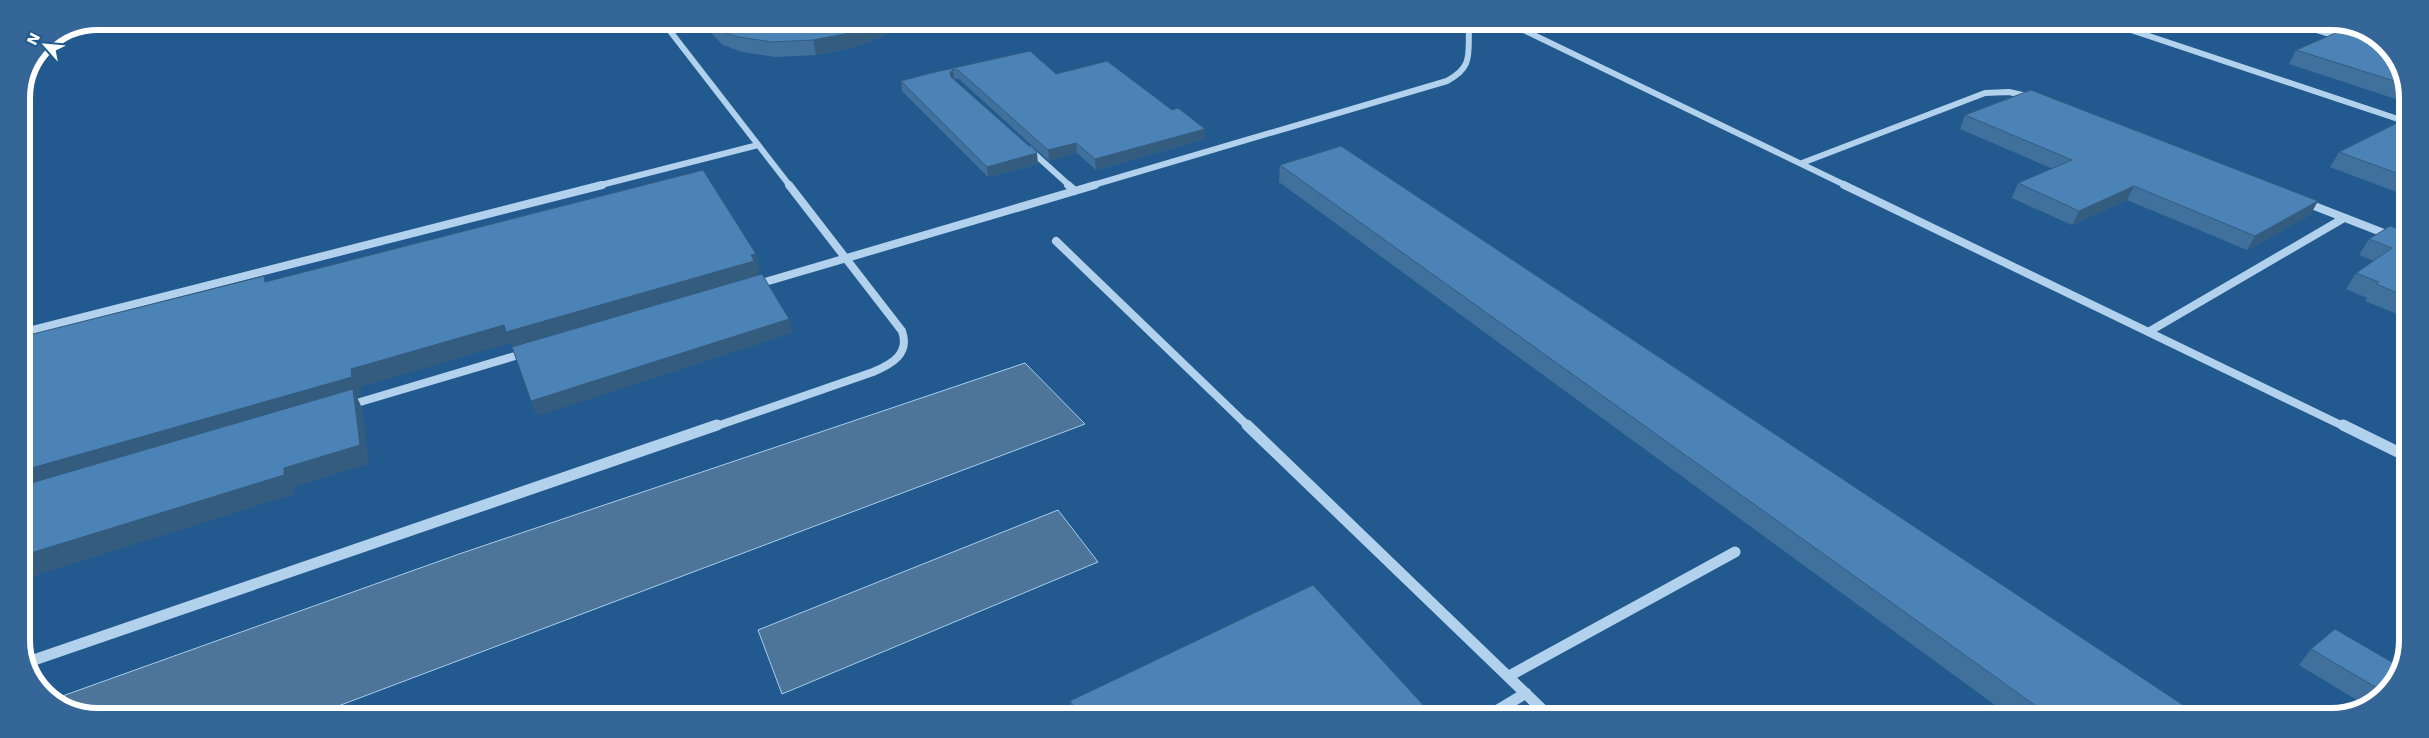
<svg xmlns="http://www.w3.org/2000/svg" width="2429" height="738" font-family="'DejaVu Sans',sans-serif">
  <rect width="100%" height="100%" fill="#225a8f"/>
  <!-- water -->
  <path fill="#4d7499" stroke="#a6cded" d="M1025,363L1085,424L317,714H78L54,699L462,553Z
    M1058,510L1098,562L782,694L758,630Z"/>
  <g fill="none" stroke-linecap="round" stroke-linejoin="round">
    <!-- minor-far2 -->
    <path stroke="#b2d1ec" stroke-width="6" d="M663,22L790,186
      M1509,23L1847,186
      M2113,24L2407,122
      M2297,24L2342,38
      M1029,149L1070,186
      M1802,163L1985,93L2009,92L2031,97
      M597,186L758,145
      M1090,186L1447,81C1473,67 1468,55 1469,29L1475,23"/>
    <!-- minor-far1 -->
    <path stroke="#b2d1ec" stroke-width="8" d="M1068,185L1075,191
      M1844,185L2345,427
      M2304,202L2407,242
      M1056,241L1249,427
      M755,285L1095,185
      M2150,331L2344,218
      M21,333L602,185
      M350,405L525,353
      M714,427L873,372C892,364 910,354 902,331L789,185"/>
    <!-- minor -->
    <path stroke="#b2d1ec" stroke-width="11" d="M1247,425L1549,716
      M2343,425L2406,456
      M28,662L717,425
      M1509,676L1735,552
      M1004,711L1006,715
      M1488,716L1526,693"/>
  </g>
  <!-- wall -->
  <path fill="#40719d" d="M709,22H901L881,37L852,48L816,55L776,57L742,52L723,45L711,33Z
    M2357,28L2392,51L2408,93V103L2289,64L2296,50L2356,31Z
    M1030,51L1056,74L1172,110L1205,129V139L1096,170L1077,153L1049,161L959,79L954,78V79L1038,164L988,177L902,91L901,81Z
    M1965,115L2318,201L2310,215L2247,250L2127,200L2072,225L2012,198L2018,183L2053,169L1960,129Z
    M2407,118V196L2330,167L2339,152Z
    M1280,165L2201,717L2010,716L1279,182Z
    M2407,232V318L2365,301L2367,298L2346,289L2356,273L2374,261L2359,255L2369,239Z
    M2311,649L2400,667L2378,701L2365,705L2299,665Z
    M1070,701L1425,716L1072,715Z"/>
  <!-- shaded-wall -->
  <path fill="#345c7f" d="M880,22H901L881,37L852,48L816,55L813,40Z
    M953,69L954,78L951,82L950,73Z
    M1205,129V139L1096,170L1095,159Z
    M1076,143L1077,153L1049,161L1048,150Z
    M1037,153L1038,164L988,177L987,167Z
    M2134,186L2127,200L2072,225L2079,211Z
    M2318,201L2310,215L2247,250L2255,236Z
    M756,254L760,272H757L759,278L514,351L511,343L360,387L361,396L357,397L362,408L369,464L294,487L295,494L21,580V471L351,369Z
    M789,319L793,333L537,416L531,401Z
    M1426,708L1425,716H1411Z"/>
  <!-- building -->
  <path fill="#4b83b6" stroke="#345c7f" d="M711,22H880L850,33L813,40L773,42L738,37L720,31Z
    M2347,28L2366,34L2392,51L2404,84L2296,50Z
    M1030,51L1056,74L1107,61L1172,110L1178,108L1205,129L1095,159L1076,143L1048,150L958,70L953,69L950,73L951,77L1037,153L987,167L901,81L931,73Z
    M2031,90L2318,201L2255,236L2134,186L2079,211L2018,183L2072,160L1965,115Z
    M2407,118V177L2339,152Z
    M1341,146L2201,717L2050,716L1280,165Z
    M703,170L756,254L751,255L754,261L506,332L504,325L351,369L352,377L21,471V337L264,276L265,282Z
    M2390,226L2407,232V297L2376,284L2379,282L2356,273L2392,248L2369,239Z
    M762,274L789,319L531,401L512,347Z
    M353,389L360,445L284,468V475L21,556V486Z
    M1313,585L1426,708L1411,716L1080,715L1070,701Z
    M2335,629L2400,667L2384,692L2311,649Z"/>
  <!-- crop -->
  <path d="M0 0H2429V738H0ZM98 30H2331A68 68 0 0 1 2399 98V640A68 68 0 0 1 2331 708H98A68 68 0 0 1 30 640V98A68 68 0 0 1 98 30Z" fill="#346798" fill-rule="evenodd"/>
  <path fill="none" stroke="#fff" stroke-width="6" d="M98 30H2331A68 68 0 0 1 2399 98V640A68 68 0 0 1 2331 708H98A68 68 0 0 1 30 640V98A68 68 0 0 1 98 30Z"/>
  <!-- north arrow -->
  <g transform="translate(45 45) rotate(297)" stroke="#225a8f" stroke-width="4" paint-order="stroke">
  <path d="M0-4L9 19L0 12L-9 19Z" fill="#ffffff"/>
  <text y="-8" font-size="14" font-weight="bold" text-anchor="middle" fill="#ffffff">N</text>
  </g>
</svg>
